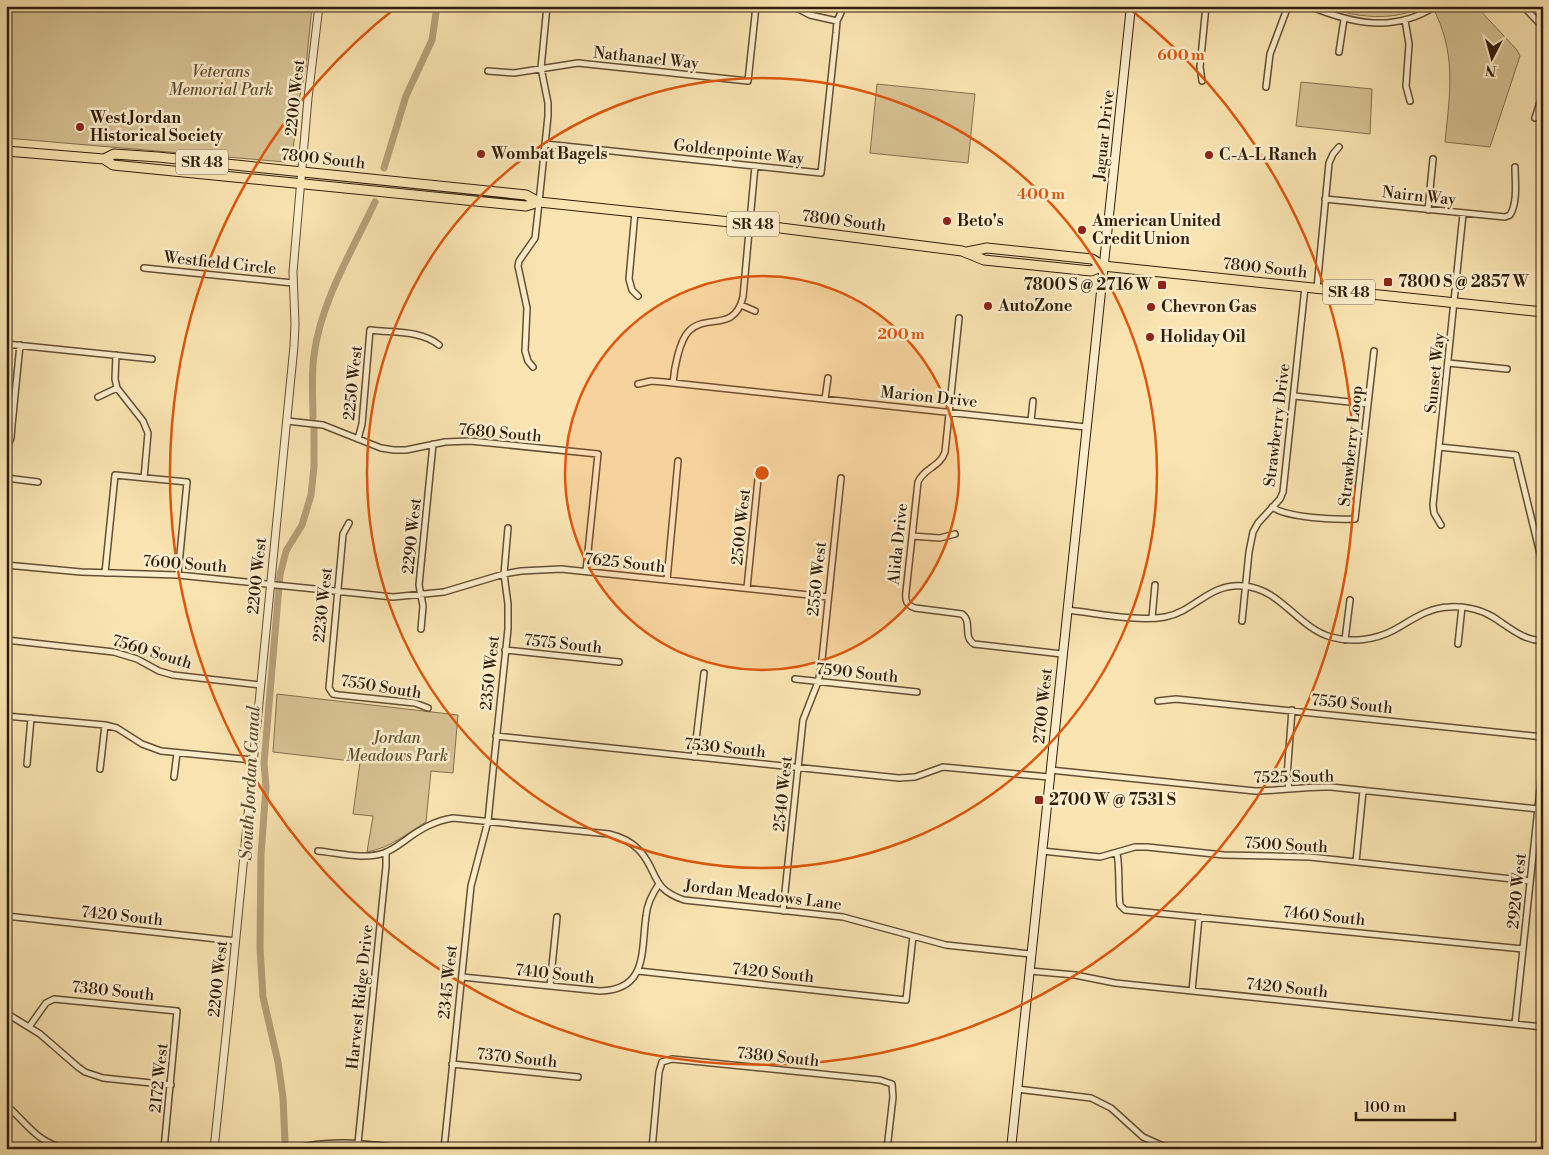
<svg xmlns="http://www.w3.org/2000/svg" width="1549" height="1155" font-family="'Libre Bodoni',serif">
  <rect width="100%" height="100%" fill="#fae5b2"/>
  <filter id="stains"><feTurbulence type="fractalNoise" baseFrequency=".004" numOctaves="4"/><feColorMatrix values="0 0 0 0 .2 0 0 0 0 .09 0 0 0 0 .02 0 0 0 .5 -.17"/></filter>
  <radialGradient id="worn" r=".72"><stop offset=".6" stop-color="#630" stop-opacity="0"/><stop offset="1" stop-color="#630" stop-opacity=".3"/></radialGradient>
  <!-- green -->
  <path fill="#d8c395" stroke="#847050" d="M6,6H312L306,67L299,100L292,158L285,162L6,138Z
    M1324,6H1424C1394,22 1356,18 1324,6Z
    M1432,6H1476L1517,50L1520,56L1490,147L1445,142C1450,92 1457,53 1432,6Z
    M1301,82L1372,89L1370,134L1296,126Z
    M877,84L975,94L968,163L870,153Z
    M277,694L458,715L453,773L431,771L426,822C406,834 390,848 367,852L373,816L353,814L360,762L273,752Z"/>
  <g fill="none" stroke-linecap="round" stroke-linejoin="round">
    <!-- canal -->
    <path stroke="#b6a179" stroke-width="7" d="M384,168L406,96L432,40L437,6
      M313,417C313,397 311,375 314,355C321,301 352,251 375,202
      M285,1143L283,1097L278,1062L263,997L260,947L261,855L266,787L264,763L280,575L286,551L302,525L311,495L314,467V429"/>
    <!-- minor casing -->
    <g stroke="#634f34" stroke-width="8">
      <path id="minor" d="M793,6L810,15L837,21
        M1309,6C1353,24 1394,33 1436,6
        M1523,6L1543,27
        M1405,20L1409,44L1406,86L1410,101
        M1339,52L1344,19
        M488,71L514,73L578,63L748,81L756,6
        M1202,81L1200,67L1206,6
        M1266,87L1270,54L1288,6
        M1535,118L1543,93
        M545,144L821,173L836,33L837,21L844,6
        M1325,199L1505,217L1510,215C1518,202 1515,181 1515,167
        M1428,210L1433,159
        M635,212L629,279L632,290L638,296
        M144,268L293,283
        M1317,288L1329,163L1333,154L1339,147
        M741,305L755,311
        M959,318L945,452C940,467 924,468 918,482L906,592C905,600 906,605 915,608L962,614C973,622 962,636 974,644L1062,654
        M6,344L152,359
        M116,355L115,379L117,388L143,421L148,433L144,478
        M1448,363L1507,369
        M533,367L528,361L525,351L527,308L518,266L519,261L535,238L537,221L548,116V103L541,68L547,6
        M673,383C674,370 679,341 689,331C707,313 734,333 743,297L755,166
        M638,384L651,381L664,382L1086,427
        M1294,396L1368,404
        M98,397L117,388
        M825,399L828,378
        M287,421L323,425L381,448L394,450H406L445,442L470,441L598,454L586,571
        M1031,421L1033,401
        M358,439L362,424L370,330C393,333 421,330 439,345
        M1439,447L1516,455L1543,566
        M6,450L11,438L12,425L20,345
        M6,478L38,482
        M1272,507C1288,518 1336,520 1355,519L1374,351
        M349,523L343,534L329,688L333,694L339,695L415,703L428,708
        M1441,525L1434,513L1433,505L1463,214
        M912,536L940,538L955,534
        M6,565L81,572L178,575L393,597L444,592L504,574L521,571L561,569L828,597
        M105,573L115,475L187,482L178,575
        M667,580L678,461
        M747,588L759,469
        M1067,610C1096,613 1137,622 1165,617C1196,611 1208,583 1244,586C1281,589 1297,627 1331,637C1352,643 1375,640 1394,630C1412,620 1427,608 1449,607C1463,606 1480,609 1493,617C1509,627 1522,640 1543,641
        M1152,618L1155,585
        M1242,621L1249,552L1253,532L1258,523L1280,499L1283,492L1305,287
        M421,629L423,606L419,585L433,444
        M6,640L114,652L137,659L159,671L173,675L260,685
        M1345,640L1350,600
        M1458,644L1462,607
        M505,650L619,662
        M795,679L917,692
        M1158,701L1176,699L1543,737
        M6,716L105,725L117,728L142,744L161,751L253,760
        M496,736L899,778L915,777L943,767L1049,777
        M694,757L704,673
        M27,764L31,718
        M100,769L105,725
        M1050,770L1255,791C1280,791 1305,786 1331,787L1538,809
        M174,777L177,753
        M1289,789L1287,776L1292,710
        M318,851C339,853 364,860 384,853C393,850 400,844 407,839C422,828 435,821 453,818L609,834C622,837 632,842 640,851C659,873 650,888 684,900L843,917L946,945L1031,954
        M1042,851L1100,857L1135,847H1147L1224,855L1310,857L1530,881
        M1117,853C1120,870 1118,888 1120,905L1125,910L1523,949
        M1356,862L1363,791
        M783,911L803,720L818,682L821,669L841,478
        M6,916L236,941
        M638,971L906,1000L913,936
        M1030,971L1075,975L1115,983L1543,1027
        M462,977L600,991C648,990 641,951 646,916C647,904 652,894 659,884
        M550,986L557,917
        M1192,991L1199,917
        M6,1013L40,1034L78,1067L85,1072L103,1078L171,1085
        M1515,1024L1543,761
        M29,1027L46,1003L54,999L177,1011L164,1149
        M452,1064L578,1077
        M1017,1089L1091,1098L1111,1108L1143,1137L1163,1146L1180,1149
        M6,1105C28,1124 34,1140 65,1149
        M358,1143L386,866V852
        M294,1149C333,1138 371,1145 411,1149
        M444,1149L471,886L488,821L493,771L508,629V604L504,574L508,528
        M652,1149L659,1072L662,1062L672,1059L880,1080L892,1084L893,1097L887,1149"/>
    </g>
    <!-- tertiary casing -->
    <g stroke="#634f34" stroke-width="9">
      <path id="tertiary" d="M214,1149L231,988L294,346L295,324L293,272L308,98L319,6"/>
    </g>
    <!-- secondary casing -->
    <g stroke="#311d0a" stroke-width="10">
      <path id="secondary" d="M1011,1149L1131,6"/>
    </g>
    <!-- primary casing -->
    <g stroke="#311d0a" stroke-width="11">
      <path id="primary" d="M6,151L104,159L113,165L526,206L539,202
        M104,159L114,154L158,157L526,195L539,202L749,224L962,251L984,260L1091,271L1103,266
        M967,252L987,248L1092,259L1103,266L1543,312"/>
    </g>
    <!-- minor -->
    <use href="#minor" stroke="#fceecd" stroke-width="5"/>
    <!-- tertiary -->
    <use href="#tertiary" stroke="#fceecd" stroke-width="7"/>
    <!-- secondary -->
    <use href="#secondary" stroke="#fceecd" stroke-width="8"/>
    <!-- primary -->
    <use href="#primary" stroke="#fae5b2" stroke-width="9"/>
  </g>
  <!-- distance rings -->
  <circle cx="762" cy="473" r="197" fill="#df560c" fill-opacity=".12"/>
  <g fill="none" stroke="#df560c" stroke-width="2.5">
    <circle cx="762" cy="473" r="197"/>
    <circle cx="762" cy="473" r="395"/>
    <path d="M1126 6A592 592 0 1 1 398 6"/>
  </g>
  <!-- markers -->
  <g fill="#8f2418" stroke="#fceecd" stroke-width="2">
    <circle cx="80" cy="127" r="5"/>
    <circle cx="481" cy="154" r="5"/>
    <circle cx="1209" cy="155" r="5"/>
    <circle cx="947" cy="221" r="5"/>
    <circle cx="1082" cy="230" r="5"/>
    <rect x="1383" y="277" width="10" height="10" rx="2.5"/>
    <rect x="1157" y="280" width="10" height="10" rx="2.5"/>
    <circle cx="988" cy="306" r="5"/>
    <circle cx="1151" cy="307" r="5"/>
    <circle cx="1150" cy="337" r="5"/>
    <rect x="1034" y="795" width="10" height="10" rx="2.5"/>
  </g>
  <g text-anchor="middle" dominant-baseline="central" stroke-width="5" stroke-linejoin="round" paint-order="stroke">
    <!-- shield labels -->
    <g fill="#fceecd" stroke="#6e5c44" stroke-width="1">
      <rect x="176" y="149.5" width="52" height="25" rx="4"/>
      <rect x="727" y="211.5" width="52" height="25" rx="4"/>
      <rect x="1323" y="279.5" width="52" height="25" rx="4"/>
    </g>
    <g font-size="15" font-weight="bold" fill="#311d0a">
      <text x="202" y="162">SR 48</text>
      <text x="753" y="224">SR 48</text>
      <text x="1349" y="292">SR 48</text>
    </g>
    <!-- street labels -->
    <g font-size="16" fill="#311d0a" stroke="#fceecd">
      <text transform="translate(646 58) rotate(6)">Nathanael Way</text>
      <text transform="translate(295 98) rotate(-84)">2200 West</text>
      <text transform="translate(1104 135) rotate(-84)">Jaguar Drive</text>
      <text transform="translate(739 152) rotate(6)">Goldenpointe Way</text>
      <text transform="translate(323 159) rotate(6)">7800 South</text>
      <text transform="translate(1419 196) rotate(6)">Nairn Way</text>
      <text transform="translate(844 221) rotate(7)">7800 South</text>
      <text transform="translate(220 263) rotate(6)">Westfield Circle</text>
      <text transform="translate(1265 268) rotate(6)">7800 South</text>
      <text transform="translate(1435 373) rotate(-84)">Sunset Way</text>
      <text transform="translate(353 383) rotate(-84)">2250 West</text>
      <text transform="translate(929 397) rotate(6)">Marion Drive</text>
      <text transform="translate(1277 425) rotate(-83)">Strawberry Drive</text>
      <text transform="translate(500 433) rotate(5)">7680 South</text>
      <text transform="translate(1351 446) rotate(-84)">Strawberry Loop</text>
      <text transform="translate(741 527) rotate(-84)">2500 West</text>
      <text transform="translate(412 536) rotate(-84)">2290 West</text>
      <text transform="translate(898 544) rotate(-84)">Alida Drive</text>
      <text transform="translate(625 563) rotate(6)">7625 South</text>
      <text transform="translate(185 564) rotate(4)">7600 South</text>
      <text transform="translate(257 576) rotate(-84)">2200 West</text>
      <text transform="translate(817 579) rotate(-84)">2550 West</text>
      <text transform="translate(323 605) rotate(-84)">2230 West</text>
      <text transform="translate(563 644) rotate(6)">7575 South</text>
      <text transform="translate(152 652) rotate(17)">7560 South</text>
      <text transform="translate(490 673) rotate(-84)">2350 West</text>
      <text transform="translate(857 673) rotate(6)">7590 South</text>
      <text transform="translate(381 687) rotate(9)">7550 South</text>
      <text transform="translate(1352 704) rotate(6)">7550 South</text>
      <text transform="translate(1043 706) rotate(-84)">2700 West</text>
      <text transform="translate(725 748) rotate(6)">7530 South</text>
      <text transform="translate(1294 777) rotate(-1)">7525 South</text>
      <text transform="translate(783 794) rotate(-84)">2540 West</text>
      <text transform="translate(1286 845) rotate(3)">7500 South</text>
      <text transform="translate(1517 891) rotate(-84)">2920 West</text>
      <text transform="translate(763 895) rotate(7)">Jordan Meadows Lane</text>
      <text transform="translate(122 916) rotate(6)">7420 South</text>
      <text transform="translate(1324 916) rotate(6)">7460 South</text>
      <text transform="translate(773 973) rotate(6)">7420 South</text>
      <text transform="translate(555 974) rotate(6)">7410 South</text>
      <text transform="translate(218 979) rotate(-84)">2200 West</text>
      <text transform="translate(448 982) rotate(-84)">2345 West</text>
      <text transform="translate(1287 988) rotate(6)">7420 South</text>
      <text transform="translate(113 991) rotate(6)">7380 South</text>
      <text transform="translate(360 997) rotate(-84)">Harvest Ridge Drive</text>
      <text transform="translate(778 1057) rotate(6)">7380 South</text>
      <text transform="translate(517 1058) rotate(6)">7370 South</text>
      <text transform="translate(159 1078) rotate(-84)">2172 West</text>
    </g>
    <!-- park labels -->
    <g font-size="16" font-style="italic" fill="#634f34" stroke="#fceecd">
      <text x="221" y="72">Veterans<tspan x="221" dy="18">Memorial Park</tspan></text>
      <text x="397" y="738">Jordan<tspan x="397" dy="18">Meadows Park</tspan></text>
    </g>
    <!-- poi labels -->
    <g font-size="16" font-weight="bold" fill="#311d0a" stroke="#fceecd" text-anchor="start">
      <text x="90" y="118">West Jordan<tspan x="90" dy="18">Historical Society</tspan></text>
      <text x="491" y="154">Wombat Bagels</text>
      <text x="1219" y="155">C-A-L Ranch</text>
      <text x="957" y="221">Beto's</text>
      <text x="1092" y="221">American United<tspan x="1092" dy="18">Credit Union</tspan></text>
      <text x="1398" y="282">7800 S @ 2857 W</text>
      <text x="1152" y="285" text-anchor="end">7800 S @ 2716 W</text>
      <text x="998" y="306">AutoZone</text>
      <text x="1161" y="307">Chevron Gas</text>
      <text x="1160" y="337">Holiday Oil</text>
      <text x="1049" y="800">2700 W @ 7531 S</text>
    </g>
    <!-- water labels -->
    <g font-size="18" font-style="italic" fill="#604b31" stroke="#fceecd">
      <text transform="translate(250 783) rotate(-87)">South Jordan Canal</text>
    </g>
  </g>
  <circle cx="762" cy="473" r="8" fill="#df560c" stroke="#fceecd" stroke-width="2.5"/>
  <g font-size="15" text-anchor="middle" font-weight="bold" fill="#df560c" stroke="#fceecd" stroke-width="5" stroke-linejoin="round" paint-order="stroke">
    <text x="1181" y="60">600 m</text>
    <text x="1041" y="199">400 m</text>
    <text x="901" y="339">200 m</text>
  </g>
  <!-- margin -->
  <rect width="1549" height="1155" fill="none" stroke="#fae5b2" stroke-width="25"/>
  <rect x="8" y="8" width="1534" height="1140" fill="none" stroke="#311d0a" stroke-width="2.5"/>
  <rect x="12" y="12" width="1524" height="1130" fill="none" stroke="#311d0a"/>
  <!-- north arrow -->
  <g transform="translate(1492 58) rotate(186)" stroke="#fceecd" stroke-width="4" paint-order="stroke">
  <path d="M0-4L9 19L0 12L-9 19Z" fill="#311d0a"/>
  <text y="-8" font-size="14" font-weight="bold" text-anchor="middle" fill="#311d0a">N</text>
  </g>
  <!-- scale -->
  <path d="M1356 1112v8h99v-8" fill="none" stroke="#311d0a" stroke-width="2.5"/>
  <text x="1364" y="1112" font-size="15" fill="#311d0a" stroke="#fceecd" stroke-width="4" paint-order="stroke">100 m</text>
  <rect width="100%" height="100%" filter="url(#stains)"/>
  <rect width="100%" height="100%" fill="url(#worn)"/>
</svg>
